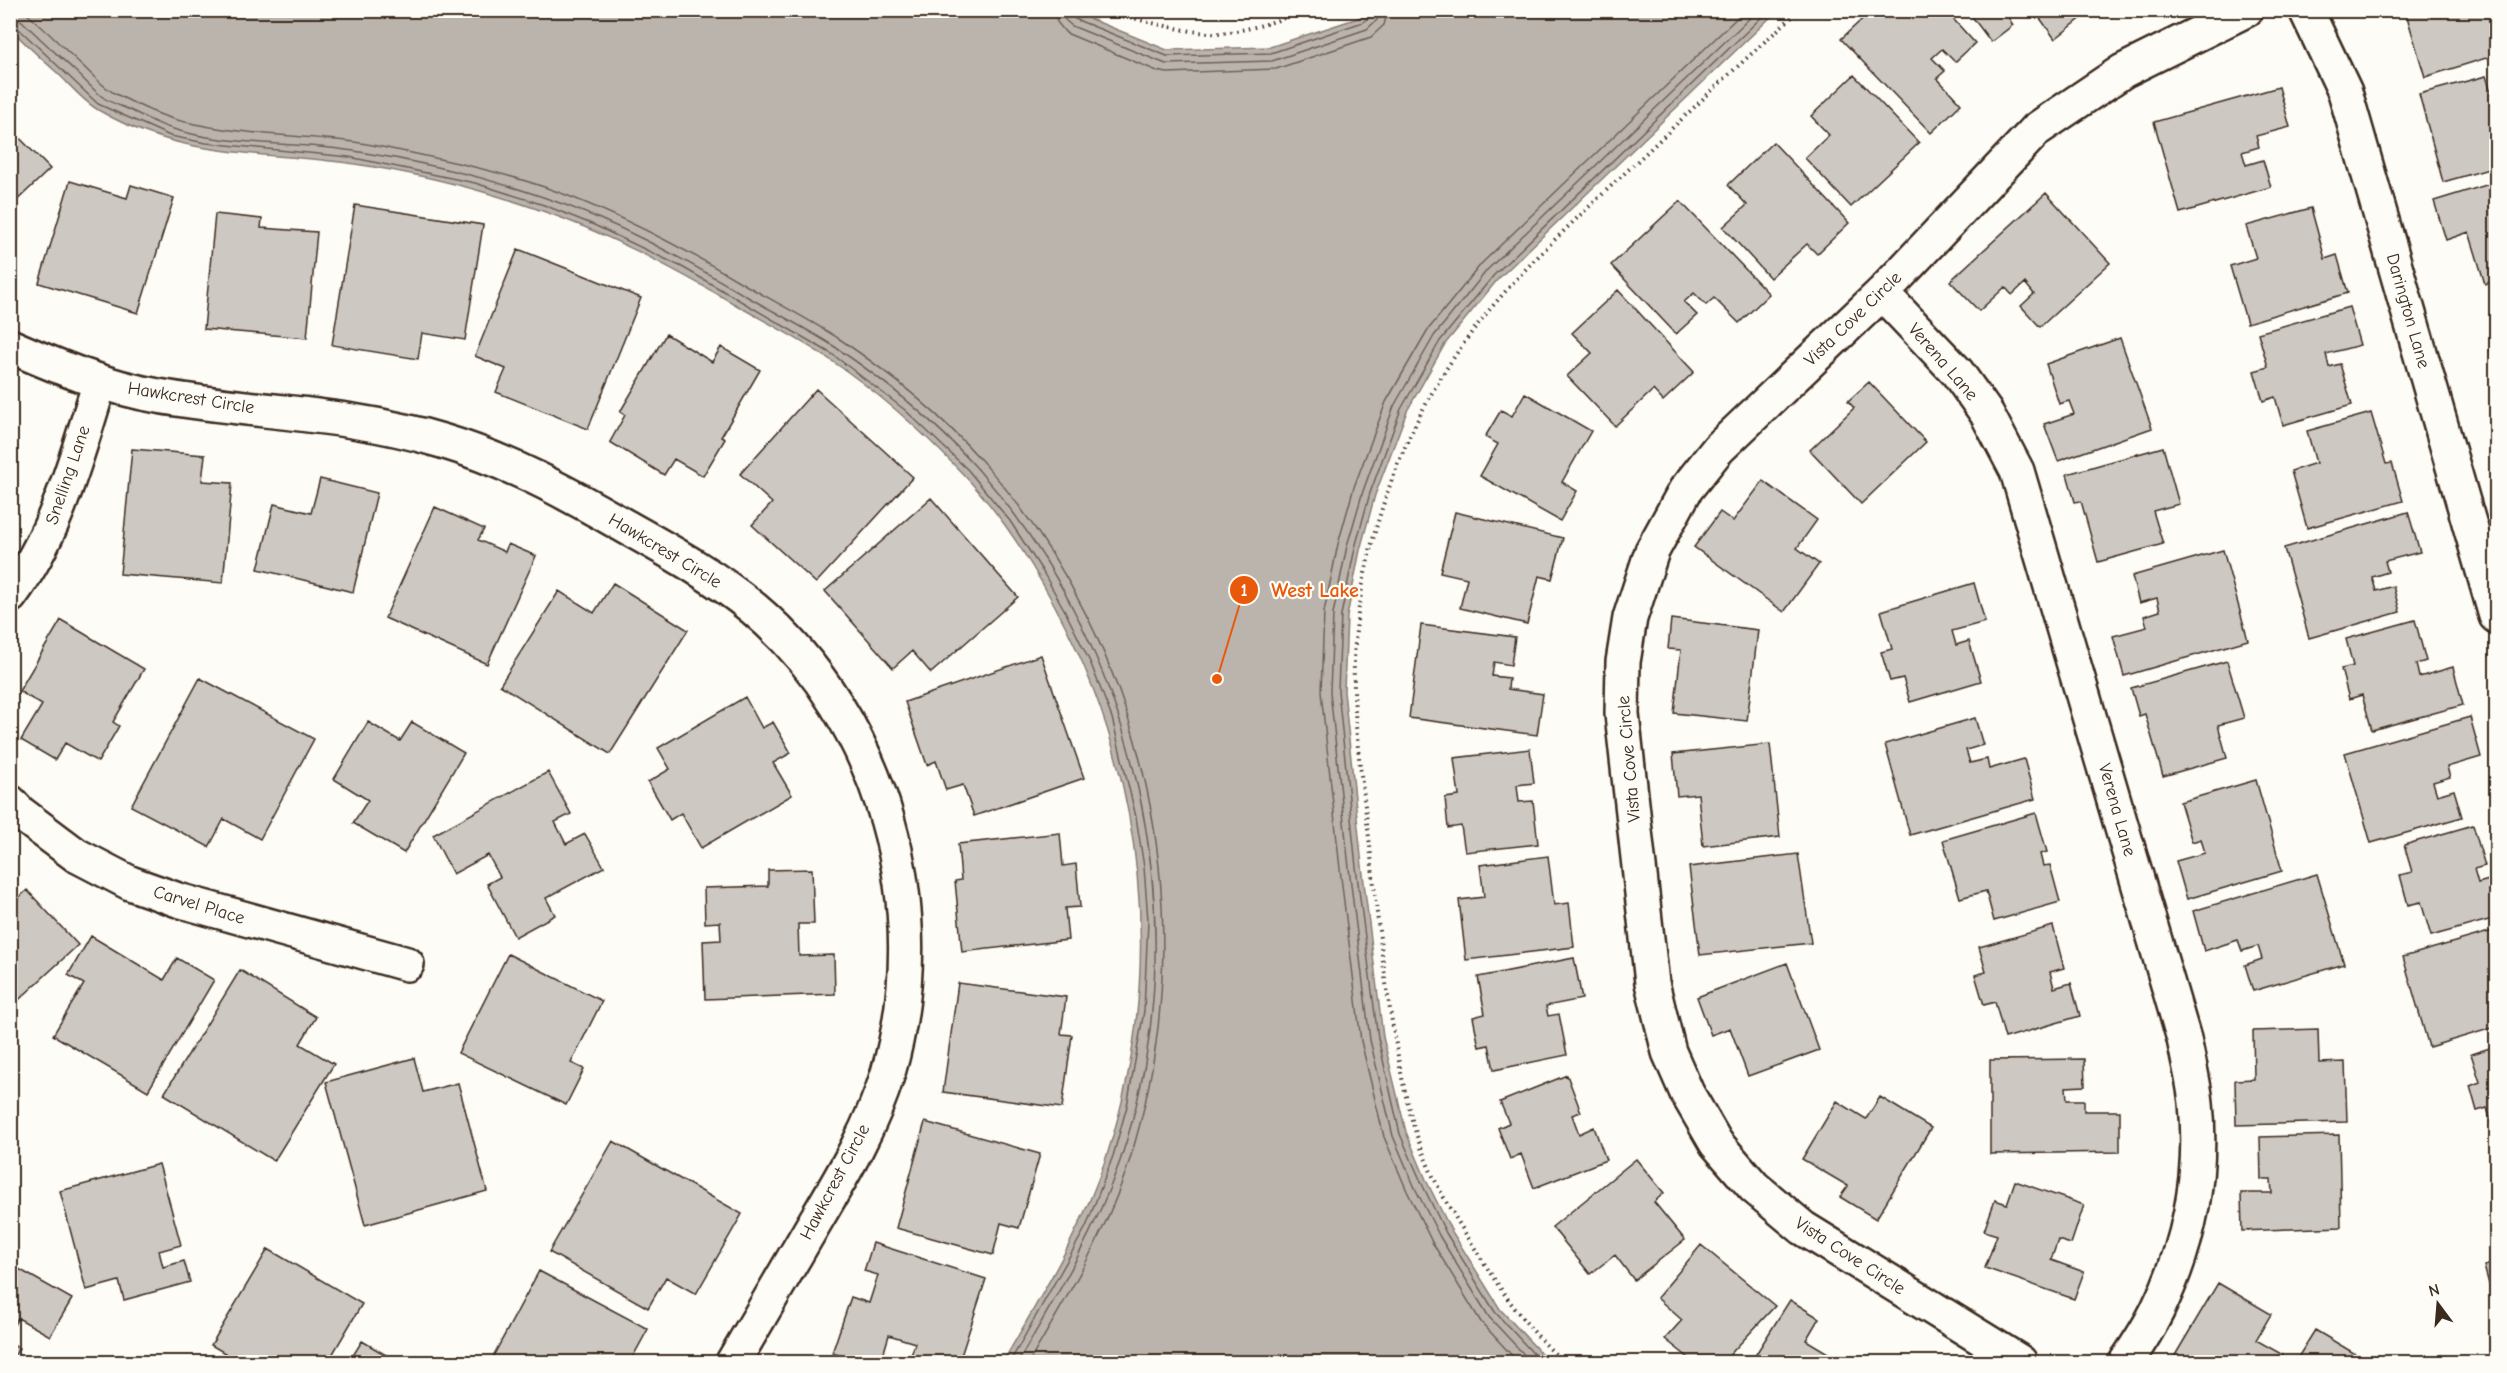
<svg xmlns="http://www.w3.org/2000/svg" width="2507" height="1373" font-family="'Comic Neue',sans-serif">
  <rect width="100%" height="100%" fill="#fdfcf7"/>
  <filter id="ink" filterUnits="userSpaceOnUse"><feTurbulence type="fractalNoise" baseFrequency=".0167" numOctaves="2"/><feDisplacementMap in="SourceGraphic" scale="12" xChannelSelector="R" yChannelSelector="G"/><feConvolveMatrix kernelMatrix="1 2 1 2 8 2 1 2 1" color-interpolation-filters="sRGB"/></filter>
  <g filter="url(#ink)">
    <!-- water -->
    <path fill="#bbb4ad" stroke="#887d74" stroke-width="1.5" d="M1071,11L1167,50L1270,47L1361,17L1369,11H1777L1498,279L1445,344L1407,411L1375,495L1360,550L1347,616L1344,691L1362,866L1383,1037L1406,1132L1427,1182L1451,1230L1500,1309L1549,1362H1003C1042,1294 1084,1227 1108,1152C1166,970 1145,773 1055,606C1029,558 999,511 961,472C921,430 877,391 829,359C798,338 764,321 731,302C669,266 605,232 537,209C477,188 412,172 348,163C258,151 183,159 100,111C83,102 69,83 54,70C39,56 23,43 10,27L11,10Z"/>
    <g fill="none" stroke-linecap="round" stroke-linejoin="round">
      <!-- shore -->
      <path stroke="#6e6157" stroke-width="1.5" d="M22,10C44,27 63,48 83,66C93,76 103,87 114,93C135,104 159,116 181,121C235,134 291,135 346,141C366,143 386,148 407,152C454,162 501,172 547,188C615,212 680,246 742,283C775,302 809,319 841,340C891,374 942,416 982,461C1150,648 1205,920 1130,1159C1107,1232 1067,1297 1029,1362
        M1054,10L1057,22L1066,33L1157,71L1167,73L1276,69L1371,37L1384,25L1388,10
        M1063,10L1065,20L1072,26L1166,64L1272,61L1367,29L1377,20L1379,10
        M1071,10L1075,19L1167,56L1271,53L1363,22L1370,17L1372,10
        M10,17L22,21C39,38 57,54 74,70C84,79 94,91 104,98C113,104 124,107 132,111C145,117 157,124 170,128C227,147 295,141 354,151C418,161 482,176 543,197C615,221 682,258 746,296C776,313 807,329 835,347C886,381 936,423 976,467C1140,651 1200,926 1120,1161C1095,1232 1056,1297 1018,1362
        M10,25L17,27L98,104L170,136L206,143L349,157L475,183L544,205L594,225L682,267L832,354L905,410L968,470L1010,521L1043,572L1065,611L1091,664L1112,718L1136,817L1144,867L1148,920L1144,1011L1127,1106L1113,1156L1086,1227L1010,1362
        M1518,1362L1481,1322L1432,1242L1407,1191L1384,1137L1361,1041L1340,869L1321,692L1324,612L1338,544L1354,487L1386,402L1427,331L1482,263L1745,10
        M1531,1362L1489,1317L1440,1237L1415,1188L1393,1136L1370,1040L1349,868L1330,692L1333,614L1347,546L1363,491L1394,406L1434,336L1488,269L1758,10
        M1541,1362L1495,1312L1446,1233L1422,1184L1400,1134L1378,1038L1356,867L1338,691L1341,615L1355,548L1370,493L1401,409L1440,341L1494,275L1769,10"/>
    </g>
    <!-- building -->
    <path fill="#cdc8c2" stroke="#3b2a1e" stroke-width="1.5" d="M1872,10H1945L1975,43L1955,62L1942,49L1932,58L1945,71L1937,78L1961,104L1931,133L1841,39Z
      M1967,10H2004L2013,25L1991,42Z
      M2020,10H2033L2025,17Z
      M2034,10H2086L2088,13L2055,39Z
      M2405,10H2496V55L2425,77Z
      M1854,75L1919,143L1851,207L1805,158L1829,135L1811,116Z
      M2486,76L2496,107V167L2443,182L2419,94Z
      M2279,87L2290,127L2256,136L2259,147L2242,152L2246,165L2263,160L2271,187L2180,213L2154,122Z
      M10,128L50,169L10,207Z
      M1773,142L1849,223L1817,254L1807,244L1770,278L1723,227L1747,205L1728,185Z
      M70,181L127,198L131,185L174,198L138,313L39,283Z
      M2496,182V280L2485,284L2469,232L2446,240L2434,201Z
      M2046,193L2110,263L2040,327L2021,306L2034,294L2025,283L2012,295L2005,287L1979,311L1950,281Z
      M1680,201L1769,294L1739,323L1714,298L1706,305L1694,293L1684,302L1697,315L1676,334L1611,265Z
      M355,205L483,225L465,340L422,333L418,359L332,345Z
      M2311,208L2325,259L2337,255L2348,293L2247,323L2230,266L2256,258L2246,226Z
      M215,214L262,219L261,228L317,232L307,338L204,329Z
      M518,249L641,298L588,429L496,392L506,369L475,356Z
      M1618,290L1694,372L1663,401L1653,390L1615,426L1567,376L1592,353L1572,333Z
      M2349,307L2360,345L2326,354L2329,367L2340,364L2352,405L2283,425L2275,397L2263,401L2254,371L2268,367L2258,333Z
      M666,334L712,362L721,347L760,370L721,437L725,439L703,476L674,459L664,475L610,442L625,415L620,412Z
      M2120,338L2152,428L2058,461L2044,424L2074,414L2069,401L2059,404L2046,364Z
      M2496,348V373L2490,350Z
      M1869,382L1926,442L1861,504L1810,450L1854,408L1848,401Z
      M816,389L913,477L816,583L752,525L772,503L740,474Z
      M1525,393L1591,431L1562,482L1577,491L1560,521L1480,476L1498,444L1485,437L1501,410L1512,416Z
      M2371,413L2386,464L2392,463L2403,501L2307,528L2291,471L2316,463L2307,431Z
      M2163,447L2179,504L2153,511L2163,544L2098,562L2081,501L2075,502L2067,474Z
      M132,449L205,455L202,481L232,483L223,583L120,574Z
      M320,479L377,493L353,592L258,569L274,504L311,513Z
      M1763,481L1817,520L1797,548L1819,564L1784,612L1694,547L1720,512L1733,521Z
      M931,498L1018,597L931,673L912,651L893,668L825,591Z
      M435,507L484,529L478,540L505,552L508,544L536,556L487,664L385,618Z
      M1455,512L1563,538L1552,579L1539,576L1527,624L1460,608L1467,578L1440,572Z
      M2408,512L2420,552L2385,561L2388,572L2372,577L2376,591L2393,586L2400,612L2309,638L2284,548Z
      M2223,550L2248,640L2124,676L2113,636L2147,627L2144,616L2160,611L2157,598L2139,603L2132,576Z
      M613,583L688,630L610,754L500,685L559,591L594,613Z
      M1974,583L1985,622L1952,631L1956,645L1969,641L1981,681L1910,702L1903,678L1890,681L1881,652L1892,649L1881,611Z
      M1671,619L1758,630L1747,721L1674,713L1681,650L1668,649Z
      M61,620L144,669L113,722L119,726L98,762L65,743L55,760L21,740L42,705L19,691Z
      M2415,620L2426,661L2416,664L2419,677L2453,667L2463,705L2372,730L2362,695L2349,699L2341,669L2353,666L2346,639Z
      M1421,625L1515,637L1511,665L1494,662L1492,676L1509,678L1508,689L1543,694L1537,735L1409,718Z
      M1041,655L1084,778L974,816L963,785L946,790L936,761L927,765L905,702Z
      M2227,661L2244,718L2218,725L2227,758L2163,776L2145,714L2139,716L2131,688Z
      M200,678L314,739L260,839L224,819L209,847L131,806Z
      M745,697L762,728L773,722L791,753L773,763L792,795L701,848L681,813L670,820L648,782L670,769L658,748Z
      M2470,717L2481,757L2447,767L2450,777L2433,782L2437,795L2454,790L2462,817L2371,843L2345,753Z
      M1975,718L1983,745L1966,750L1970,763L1987,759L1989,769L2024,759L2035,799L1910,835L1885,744Z
      M368,722L400,741L412,722L464,753L404,853L353,823L368,800L334,779Z
      M1770,744L1780,837L1703,846L1698,794L1677,796L1673,754Z
      M1530,749L1534,783L1517,785L1519,802L1533,801L1538,844L1465,852L1461,826L1448,828L1445,798L1459,796L1454,758Z
      M548,772L571,814L555,822L566,844L585,834L604,867L546,898L555,915L515,937L487,884L500,877L488,855L453,874L433,835Z
      M2256,780L2282,871L2187,899L2176,861L2205,853L2201,839L2192,842L2180,802Z
      M2036,813L2047,852L2040,854L2043,866L2050,865L2060,902L1994,921L1986,891L1960,898L1943,840Z
      M2473,825L2485,866L2474,869L2478,883L2496,878V918L2431,936L2421,902L2408,905L2400,875L2412,872L2404,845Z
      M1060,833L1063,866L1076,864L1080,907L1065,908L1068,940L962,952L955,881L961,880L958,844Z
      M1798,854L1811,943L1700,955L1689,867Z
      M1548,856L1554,905L1569,903L1574,947L1466,960L1459,900L1484,897L1480,865Z
      M812,869L814,924H798L799,956L834,955L835,994L705,999L703,941L721,940L720,922L705,923L704,888L768,886V870Z
      M2317,874L2344,964L2253,991L2245,965L2262,959L2258,946L2242,951L2238,940L2204,951L2193,911Z
      M27,890L78,945L10,1008V906Z
      M2053,926L2064,968L2050,972L2054,988L2071,983L2080,1016L2005,1038L1995,1002L1984,1005L1975,975L1986,972L1979,947Z
      M2496,930V984L2491,986L2496,999V1027L2429,1047L2403,957Z
      M91,936L164,980L177,958L214,980L148,1091L53,1035L84,984L68,975Z
      M508,954L602,1001L571,1063L584,1069L566,1105L458,1053Z
      M1574,958L1582,999L1546,1006L1548,1016L1559,1014L1567,1055L1494,1070L1489,1045L1479,1047L1473,1017L1485,1014L1478,977Z
      M1787,963L1819,1050L1748,1076L1730,1028L1711,1035L1697,997Z
      M240,970L316,1017L300,1044L334,1064L274,1161L164,1094Z
      M958,983L1066,997L1061,1034L1072,1035L1062,1108L943,1092Z
      M2318,1029L2319,1063L2345,1062L2347,1122L2236,1125L2235,1080L2254,1079L2253,1031Z
      M2496,1046V1139L2487,1108L2477,1111L2470,1086L2480,1082L2471,1054Z
      M414,1058L423,1092L458,1083L487,1191L365,1225L326,1082Z
      M2084,1059L2085,1086L2066,1087L2067,1100H2084V1111H2120V1152L1990,1154V1060Z
      M1567,1075L1581,1112L1572,1115L1579,1134L1594,1127L1606,1160L1534,1188L1521,1154L1510,1159L1498,1128L1509,1123L1500,1102Z
      M1880,1097L1931,1128L1876,1219L1840,1197L1848,1186L1802,1159L1837,1101L1866,1119Z
      M925,1122L1040,1154L1019,1228L1001,1223L993,1255L896,1228Z
      M2339,1135L2341,1227L2242,1231L2241,1193H2272L2271,1179H2261L2260,1137Z
      M613,1141L742,1214L696,1294L666,1277L648,1308L549,1252Z
      M1636,1159L1664,1193L1654,1202L1685,1240L1634,1280L1615,1255L1590,1274L1552,1227Z
      M159,1164L181,1245L159,1251L163,1267L184,1261L190,1282L124,1300L119,1281L86,1290L60,1191Z
      M2015,1181L2084,1205L2071,1244L2058,1240L2051,1260L2084,1272L2074,1299L1985,1268L1997,1235L1984,1231L1995,1200L2007,1204Z
      M873,1243L986,1279L959,1362H909L915,1343L889,1335L881,1362H862L832,1353L851,1297L869,1303L878,1275L864,1271Z
      M1701,1245L1775,1306L1723,1362H1694L1665,1339L1682,1320L1657,1298Z
      M268,1249L362,1304L328,1362H275L258,1353L252,1362H240L211,1345Z
      M2496,1263V1310L2484,1266Z
      M10,1264L72,1299L50,1336L18,1318L10,1331Z
      M539,1271L648,1329L630,1362H490Z
      M2218,1283L2271,1314L2256,1340L2283,1355L2278,1362H2171Z
      M1790,1300L1819,1318L1806,1340L1843,1362H1751Z
      M2315,1330L2369,1362H2295Z
      M362,1341L398,1362H349Z
      M10,1344L19,1348L11,1362H10Z"/>
    <g fill="none" stroke-linecap="round" stroke-linejoin="round">
      <!-- minor casing -->
      <g stroke="#3b2a1e" stroke-width="38">
        <path id="minor" d="M2306,10L2345,92L2496,616
          M1882,293L1957,372L1987,414L2017,471L2184,1039C2188,1060 2194,1082 2196,1103C2203,1175 2189,1246 2157,1311C2148,1329 2137,1346 2126,1362
          M10,346C58,367 106,387 158,396C254,413 347,412 442,441C506,460 564,491 621,524C667,550 712,574 753,608C884,718 936,910 888,1073C872,1126 844,1173 816,1220C788,1268 761,1315 733,1362
          M10,596C58,532 76,457 100,382
          M10,802L20,813L76,855L130,883L178,900L407,964
          M2020,1362L1803,1228L1754,1187L1716,1143L1687,1093L1669,1052L1652,983L1622,714L1623,662L1630,618L1652,551L1686,489L1718,449L1882,293L2037,129L2123,71L2246,10"/>
      </g>
      <!-- path -->
      <path stroke="#3b2a1e" stroke-width="4" stroke-dasharray="1.5 4.5" stroke-linecap="butt" d="M1107,10C1128,18 1200,36 1221,33C1250,30 1278,21 1306,10
        M1564,1362C1531,1333 1504,1296 1481,1258C1460,1225 1438,1192 1424,1155C1408,1116 1401,1074 1394,1033C1383,971 1376,908 1370,846C1362,779 1350,709 1355,642C1361,563 1389,471 1427,402C1478,307 1550,244 1627,171C1684,117 1741,62 1800,10"/>
      <!-- minor -->
      <use href="#minor" stroke="#fdfcf7" stroke-width="33"/>
    </g>
  </g>
  <g text-anchor="middle" dominant-baseline="central" stroke-width="4.5" stroke-linejoin="round" paint-order="stroke">
    <!-- street labels -->
    <g font-size="18" fill="#3b2a1e" stroke="#fdfcf7">
      <text transform="translate(2408 311) rotate(74)">Darington Lane</text>
      <text transform="translate(1853 319) rotate(-44)">Vista Cove Circle</text>
      <text transform="translate(1943 362) rotate(49)">Verena Lane</text>
      <text transform="translate(191 398) rotate(9)">Hawkcrest Circle</text>
      <text transform="translate(68 475) rotate(-71)">Snelling Lane</text>
      <text transform="translate(665 551) rotate(31)">Hawkcrest Circle</text>
      <text transform="translate(1629 759) rotate(-95)">Vista Cove Circle</text>
      <text transform="translate(2117 810) rotate(74)">Verena Lane</text>
      <text transform="translate(199 905) rotate(17)">Carvel Place</text>
      <text transform="translate(835 1182) rotate(-62)">Hawkcrest Circle</text>
      <text transform="translate(1850 1256) rotate(33)">Vista Cove Circle</text>
    </g>
  </g>
  <!-- callouts -->
  <path fill="none" stroke="#e8590c" stroke-width="2" d="M1217 679L1244 590"/>
  <g fill="#e8590c" stroke="#fdfcf7" stroke-width="2">
    <circle cx="1217" cy="679" r="6"/>
    <circle cx="1244" cy="590" r="15"/>
  </g>
  <g font-size="18" text-anchor="middle" font-weight="bold" fill="#fff">
    <text x="1244" y="596">1</text>
  </g>
  <g font-size="20" text-anchor="middle" font-weight="bold" fill="#e8590c" stroke="#fdfcf7" stroke-width="4.5" stroke-linejoin="round" paint-order="stroke">
    <text x="1315" y="597">West Lake</text>
  </g>
  <!-- margin -->
  <rect width="2507" height="1373" fill="none" stroke="#fdfcf7" stroke-width="36"/>
  <rect x="18" y="18" width="2471" height="1337" fill="none" stroke="#3b2a1e" stroke-width="2" filter="url(#ink)"/>
  <!-- north arrow -->
  <g transform="translate(2438 1304) rotate(344)" stroke="#fdfcf7" stroke-width="4.5" paint-order="stroke">
  <path d="M0-4.5L10 22L0 15L-10 22Z" fill="#3b2a1e"/>
  <text y="-9" font-size="16" font-weight="bold" text-anchor="middle" fill="#3b2a1e">N</text>
  </g>
</svg>
